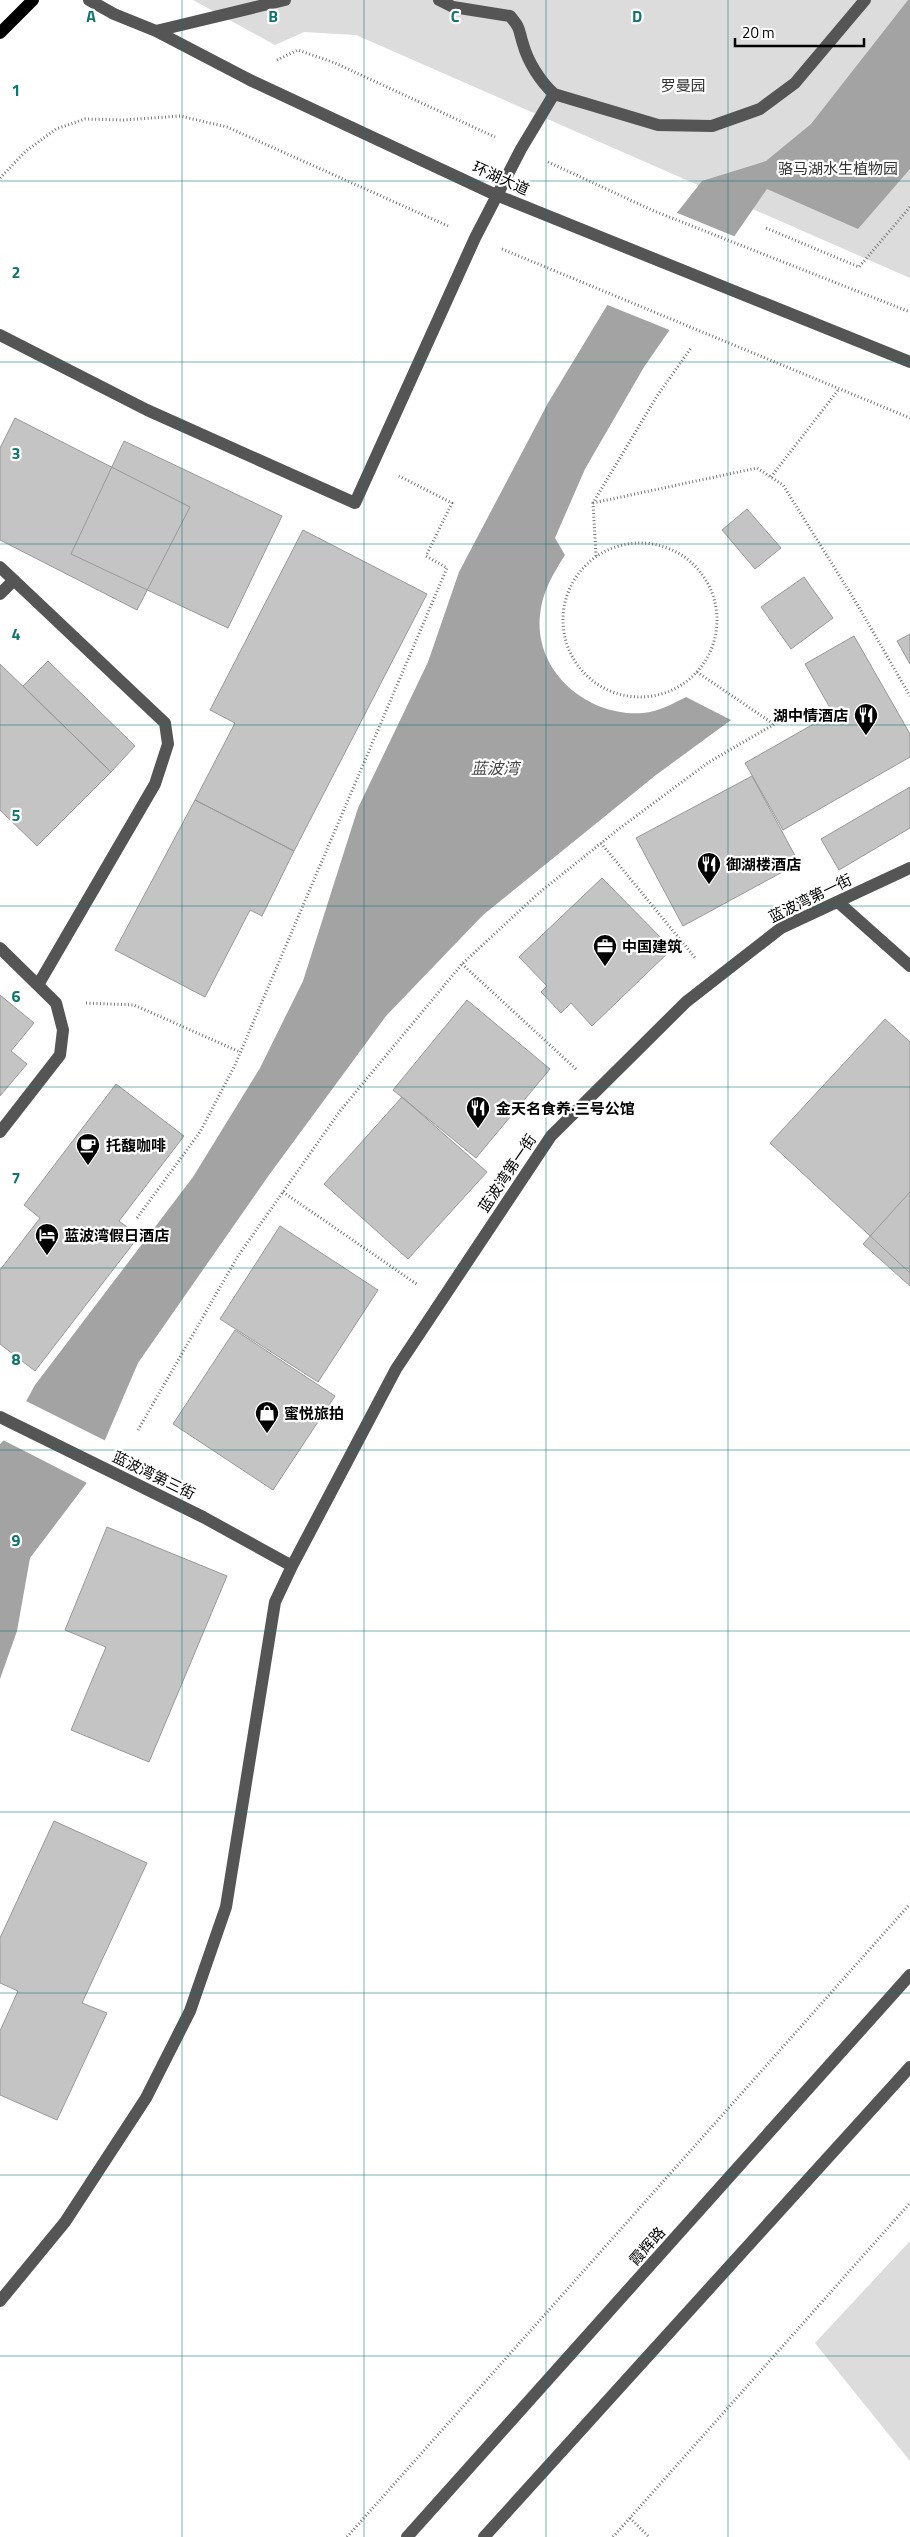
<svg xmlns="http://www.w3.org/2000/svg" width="910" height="2537" font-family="'Titillium Web','Noto Sans SC',sans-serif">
  <rect width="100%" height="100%" fill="#fff"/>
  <!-- green -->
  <path fill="#dcdcdc" d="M193,0H910V278L356,35L304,32L275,45Z
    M910,2241V2461L815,2343Z"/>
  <!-- water -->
  <path fill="#a3a3a3" d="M908,0H910V169L858,229L767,189L644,367L585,469L555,538L565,555C553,574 542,592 540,615C534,672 588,717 643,713C658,712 672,704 686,697L731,720L656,775L483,915L386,1016L269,1175L138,1363L86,1484L30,1558L17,1631L0,1679V1444L6,1438L35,1385L193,1177L260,1068L303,981L358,808L428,662L459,572L548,403L617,289L702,181L766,161L811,124Z"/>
  <!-- pier -->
  <path fill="#fff" d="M675,212L736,237L672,331L605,304L615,288Z
    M24,1400L108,1442L89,1484L1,1439Z"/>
  <!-- building -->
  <path fill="#c4c4c4" stroke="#999" d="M15,418L190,507L137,610L0,540V448Z
    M124,441L282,516L228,628L71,554Z
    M747,509L781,548L755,569L722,530Z
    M303,530L427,594L294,851L195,800L235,723L210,710Z
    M804,577L833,618L791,649L761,607Z
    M910,634V664L897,641Z
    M854,636L910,734V757L783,830L745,763L833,713L805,664Z
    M48,661L135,746L111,772L23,686Z
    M0,664L111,772L37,846L0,810Z
    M752,776L799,863L683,926L636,838Z
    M910,787V828L839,870L821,839Z
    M195,800L294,851L262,916L250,910L205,997L115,950Z
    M602,878L672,949L592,1026L571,1003L561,1013L541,992L547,986L519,957Z
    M0,995L34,1023L11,1051L27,1064L0,1096Z
    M467,1000L550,1069L476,1158L393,1090Z
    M885,1019L910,1042V1273L770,1143Z
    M116,1084L184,1136L119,1221L139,1236L35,1371L0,1344V1270L40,1218L24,1205Z
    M402,1097L487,1172L408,1259L324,1184Z
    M910,1192V1286L863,1244Z
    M280,1226L378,1290L318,1382L220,1319Z
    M235,1330L335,1396L273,1490L173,1424Z
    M107,1527L227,1576L149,1762L71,1730L106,1647L65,1630Z
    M54,1821L147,1863L82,2003L107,2013L57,2120L0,2095V2031L18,1991L0,1983V1938Z"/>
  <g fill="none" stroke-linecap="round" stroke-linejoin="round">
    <!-- path -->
    <path stroke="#777" stroke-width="3" stroke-dasharray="1 2.5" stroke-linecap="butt" d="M277,60L298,50L335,63L495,137
      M548,162L654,211L910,312
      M0,178L26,151L56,129L85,119L123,120L180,116L227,127L448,226
      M766,228L859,267L910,207
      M502,249L910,418
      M771,477L839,389
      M593,503L757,468L783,485L857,604L910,696
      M563 620a77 77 0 1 1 154 0a77 77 0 1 1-154 0Z
      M596,556L593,503L657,396L691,348
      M697,672L775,725
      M601,843L696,959
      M462,964L577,1070
      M86,1003L134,1005L240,1052
      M283,1192L418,1285
      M137,1218L200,1132L235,1065L447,568L426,556L452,503L399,476
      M138,1430L238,1256L340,1111L462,964L540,892L620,828L709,762L797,711
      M630,2518L649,2537
      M347,2537L910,1904
      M613,2537L910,2203"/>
    <!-- minor -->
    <path stroke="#555" stroke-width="12" d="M89,0L114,14L156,31L250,80L496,195L910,362
      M439,0L453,7L510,16C521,29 518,28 523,44C528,62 540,81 554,94
      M156,31L285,0
      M0,335L147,410L355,503L475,238L521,149L554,94L658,125L712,126L760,109L795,83L865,0
      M0,567L165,723L168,744L155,784L38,985
      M0,594L14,580
      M838,902L910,966
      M0,948L56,1003L63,1030L60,1055L0,1132
      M0,1417L203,1517L292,1566
      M0,2301L65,2222L146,2098L190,2011L226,1907L275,1602L292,1566L396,1369L551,1136L686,1002L781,928L910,868
      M407,2537L910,1975
      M484,2537L910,2067"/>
    <!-- major -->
    <path stroke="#000" stroke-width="12" d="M0,33L33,0"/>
  </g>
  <!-- grid -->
  <path fill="none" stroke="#0f766e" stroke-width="1" stroke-opacity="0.55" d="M182,0V2537M364,0V2537M546,0V2537M728,0V2537M0,181H910M0,362H910M0,544H910M0,725H910M0,906H910M0,1087H910M0,1268H910M0,1450H910M0,1631H910M0,1812H910M0,1993H910M0,2175H910M0,2356H910"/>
  <!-- icons -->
  <defs>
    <g id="restaurant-pin" transform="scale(1.25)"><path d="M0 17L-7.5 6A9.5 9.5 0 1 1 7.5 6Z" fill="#000" stroke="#fff"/><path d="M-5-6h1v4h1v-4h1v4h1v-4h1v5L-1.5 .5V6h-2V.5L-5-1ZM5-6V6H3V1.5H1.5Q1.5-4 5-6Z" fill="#fff"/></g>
    <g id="office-pin" transform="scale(1.25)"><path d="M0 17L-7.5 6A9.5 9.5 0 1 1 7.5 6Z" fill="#000" stroke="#fff"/><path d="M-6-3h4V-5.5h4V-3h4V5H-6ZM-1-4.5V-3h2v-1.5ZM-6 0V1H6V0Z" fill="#fff"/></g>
    <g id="cafe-pin" transform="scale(1.25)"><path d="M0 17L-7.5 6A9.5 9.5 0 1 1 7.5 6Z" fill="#000" stroke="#fff"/><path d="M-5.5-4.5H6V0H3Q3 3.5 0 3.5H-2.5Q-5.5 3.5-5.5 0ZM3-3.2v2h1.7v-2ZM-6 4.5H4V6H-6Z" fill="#fff"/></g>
    <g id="hotel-pin" transform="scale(1.25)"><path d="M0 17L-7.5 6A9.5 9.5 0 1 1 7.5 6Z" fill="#000" stroke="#fff"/><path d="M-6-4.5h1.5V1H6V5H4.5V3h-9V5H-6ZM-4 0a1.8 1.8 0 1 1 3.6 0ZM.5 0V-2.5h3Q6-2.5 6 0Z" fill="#fff"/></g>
    <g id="shop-pin" transform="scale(1.25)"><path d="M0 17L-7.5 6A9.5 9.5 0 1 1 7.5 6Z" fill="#000" stroke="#fff"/><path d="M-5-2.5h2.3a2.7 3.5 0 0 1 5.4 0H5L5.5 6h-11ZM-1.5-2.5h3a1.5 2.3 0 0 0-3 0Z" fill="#fff"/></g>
  </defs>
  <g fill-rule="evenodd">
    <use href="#restaurant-pin" x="866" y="715"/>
    <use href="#restaurant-pin" x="709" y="864"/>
    <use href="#office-pin" x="605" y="946"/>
    <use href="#restaurant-pin" x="478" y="1108"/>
    <use href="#cafe-pin" x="88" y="1145"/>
    <use href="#hotel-pin" x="47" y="1235"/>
    <use href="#shop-pin" x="267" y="1413"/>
  </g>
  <g text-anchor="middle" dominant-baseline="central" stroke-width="4.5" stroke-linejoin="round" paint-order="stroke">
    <!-- park labels -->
    <g font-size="15" fill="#333" stroke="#fff">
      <text x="683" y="85">罗曼园</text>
      <text x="838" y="168">骆马湖水生植物园</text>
    </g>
    <!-- street labels -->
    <g font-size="15" fill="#000" stroke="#fff">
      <text transform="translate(501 178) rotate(24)">环湖大道</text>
      <text transform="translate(810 898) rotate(-26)">蓝波湾第一街</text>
      <text transform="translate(507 1173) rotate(-56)">蓝波湾第一街</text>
      <text transform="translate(154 1475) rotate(26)">蓝波湾第三街</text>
      <text transform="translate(647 2246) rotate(-48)">霞辉路</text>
    </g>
    <!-- poi labels -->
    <g font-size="15" font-weight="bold" fill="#000" stroke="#fff" text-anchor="start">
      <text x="848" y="715" text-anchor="end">湖中情酒店</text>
      <text x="726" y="864">御湖楼酒店</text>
      <text x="622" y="946">中国建筑</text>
      <text x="496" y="1108">金天名食养·三号公馆</text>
      <text x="106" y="1145">托馥咖啡</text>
      <text x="64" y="1235">蓝波湾假日酒店</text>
      <text x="284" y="1413">蜜悦旅拍</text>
    </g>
    <!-- water labels -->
    <g font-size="16" font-style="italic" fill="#444" stroke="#fff">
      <text x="495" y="768">蓝波湾</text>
    </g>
  </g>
  <g font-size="16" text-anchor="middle" font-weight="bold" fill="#0f766e" stroke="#fff" stroke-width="4.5" stroke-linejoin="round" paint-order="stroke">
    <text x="91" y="22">A</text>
    <text x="273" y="22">B</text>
    <text x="455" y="22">C</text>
    <text x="637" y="22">D</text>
    <text x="16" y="96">1</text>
    <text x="16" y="278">2</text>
    <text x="16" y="459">3</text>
    <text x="16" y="640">4</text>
    <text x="16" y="821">5</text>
    <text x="16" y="1002">6</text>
    <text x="16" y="1184">7</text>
    <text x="16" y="1365">8</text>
    <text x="16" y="1546">9</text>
  </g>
  <!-- scale -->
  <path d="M735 38v8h129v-8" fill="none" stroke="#000000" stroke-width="2.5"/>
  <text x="742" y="38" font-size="15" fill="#000000" stroke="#ffffff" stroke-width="4" paint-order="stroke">20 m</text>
</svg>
